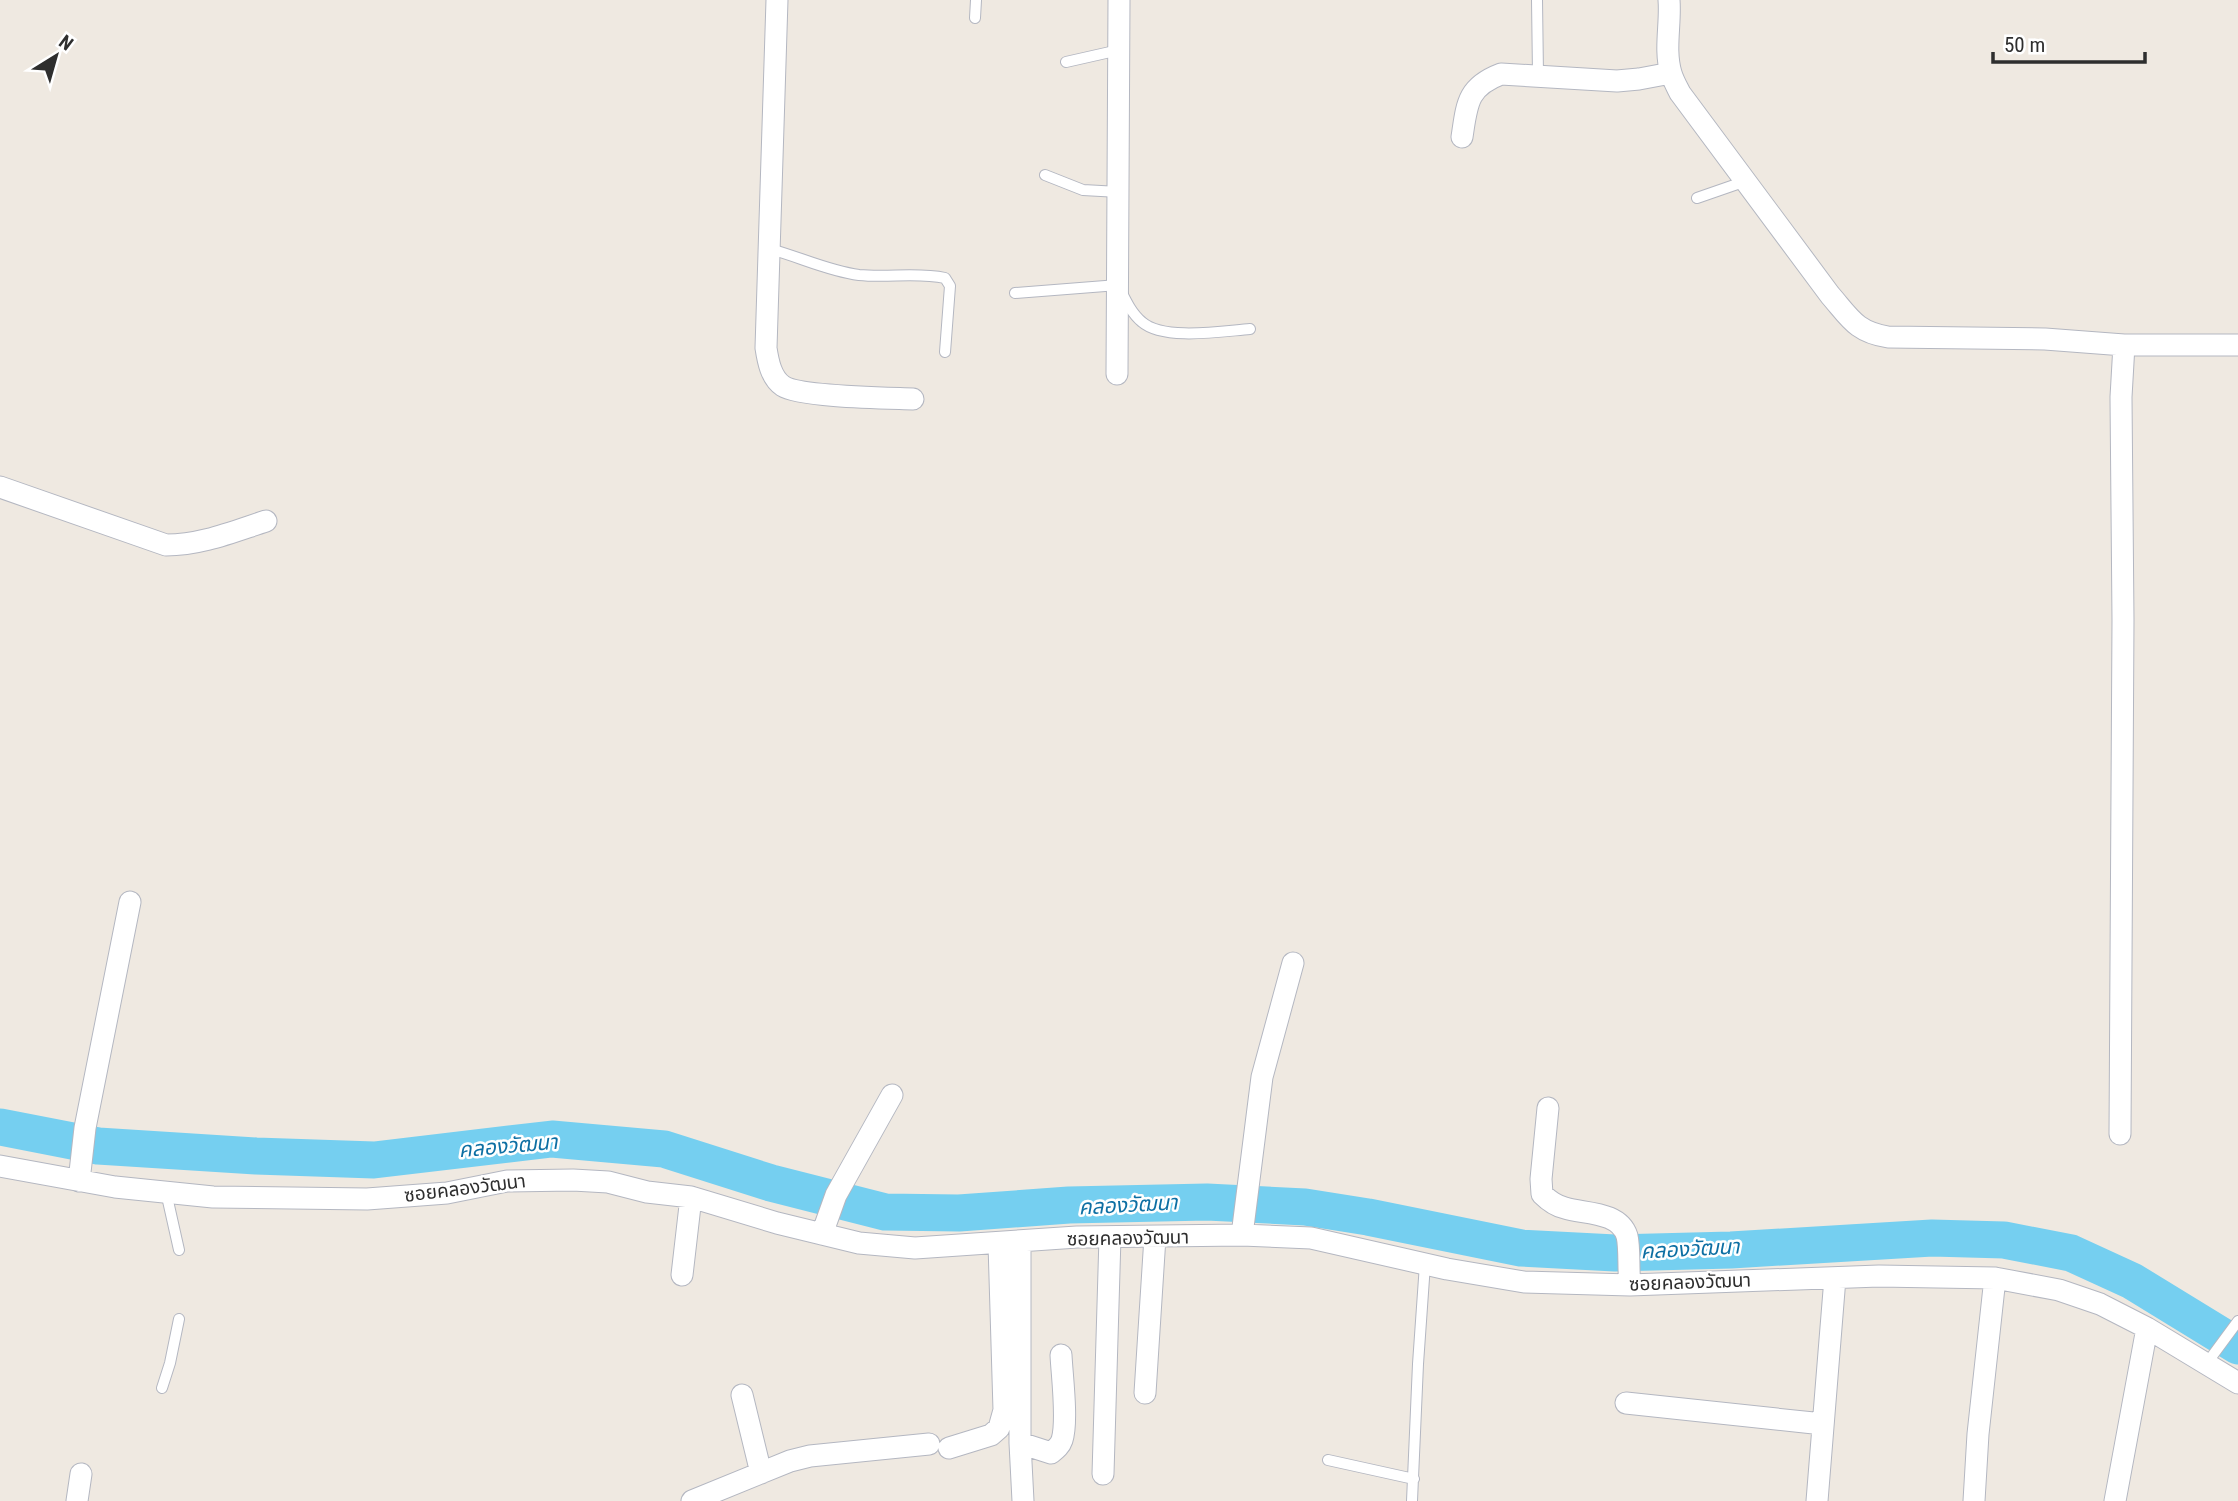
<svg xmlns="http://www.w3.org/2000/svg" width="2238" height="1501" font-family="'Roboto Condensed','Noto Sans Thai',sans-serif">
  <rect width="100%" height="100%" fill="#efe9e1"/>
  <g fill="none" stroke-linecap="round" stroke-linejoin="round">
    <!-- river -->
    <path stroke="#75cff0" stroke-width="37" d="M0,1127L98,1146L256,1156L374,1160L552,1139L664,1149L771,1183L885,1212L959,1213L1069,1205L1207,1202L1305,1207L1368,1217L1521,1248L1615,1253L1731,1250L1932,1238L2004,1240L2071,1253L2132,1281L2238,1346"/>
    <!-- service casing -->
    <g stroke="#b4b7c1" stroke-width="12">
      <path id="service" d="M1537,0L1538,74
        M975,18L976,0
        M1066,62L1119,50
        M1045,175L1083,190L1119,192
        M1697,198L1746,181
        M770,249C800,257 828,271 859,275C888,278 917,272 945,278L950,286L945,352
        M1015,293L1118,285C1125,299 1131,313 1142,322C1164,341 1223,331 1250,329
        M166,1192L179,1250
        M2207,1363L2238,1321
        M162,1388L170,1363L179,1319
        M1328,1460L1414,1479
        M1412,1501L1418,1364L1425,1264"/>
    </g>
    <!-- minor casing -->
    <g stroke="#b4b7c1" stroke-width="23">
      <path id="minor" d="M777,0L766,348C768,361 771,378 783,386C800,397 889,398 913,399
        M1669,0C1671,23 1664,50 1671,73C1673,80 1677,87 1680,93L1830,295C1850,318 1856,332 1888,337L2045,339L2124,345H2238
        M1462,137C1467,104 1467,87 1501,74L1617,81L1639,79L1671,73
        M1117,374L1119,0
        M0,487L166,545C201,545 232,532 266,521
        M1548,1108L1541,1179L1542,1194C1549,1201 1556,1206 1565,1208C1584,1214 1619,1211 1627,1236C1630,1248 1628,1270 1630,1285
        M2120,1134L2123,620L2121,397L2124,345
        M0,1166L115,1187L213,1197L367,1199L447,1193L507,1181L573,1180L608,1182L647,1192L691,1197L777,1223L859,1243L915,1248L1077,1237L1242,1235L1311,1238L1447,1269L1524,1282L1630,1285L1879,1276L1995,1278L2059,1290L2100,1304L2147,1328L2238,1383
        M79,1181L85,1128L130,902
        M822,1234L836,1195L892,1095
        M1242,1235L1262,1077L1293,963
        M1020,1243V1443L1023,1501
        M682,1275L691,1197
        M1145,1393L1155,1237
        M742,1395L761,1473
        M1626,1403L1823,1424
        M1020,1443L1051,1453C1056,1449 1060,1446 1062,1440C1068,1421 1062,1376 1061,1355
        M949,1448L991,1435L999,1428L1004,1410L999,1244
        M1103,1474L1110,1237
        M77,1501L81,1474
        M692,1501L790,1461L810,1456L929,1444
        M1817,1501L1835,1278
        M1974,1501L1978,1434L1995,1278
        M2115,1501L2147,1328"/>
    </g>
    <!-- service -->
    <use href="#service" stroke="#fff" stroke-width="10"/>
    <!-- minor -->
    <use href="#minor" stroke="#fff" stroke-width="21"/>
  </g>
  <g text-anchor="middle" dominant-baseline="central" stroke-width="5" stroke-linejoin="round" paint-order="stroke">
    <!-- street labels -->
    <g font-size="19" fill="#2e2e2e" stroke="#fff">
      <text transform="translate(465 1188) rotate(-7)">ซอยคลองวัฒนา</text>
      <text transform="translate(1128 1238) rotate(-1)">ซอยคลองวัฒนา</text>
      <text transform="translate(1690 1282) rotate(-2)">ซอยคลองวัฒนา</text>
    </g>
    <!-- water labels -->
    <g font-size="21" font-style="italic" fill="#0d6fa3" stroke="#fff">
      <text transform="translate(508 1146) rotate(-5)">คลองวัฒนา</text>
      <text transform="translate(1128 1205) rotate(-3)">คลองวัฒนา</text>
      <text transform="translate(1690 1249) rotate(-3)">คลองวัฒนา</text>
    </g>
  </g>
  <!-- north arrow -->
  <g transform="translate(56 56) rotate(37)" stroke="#ffffff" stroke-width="5" paint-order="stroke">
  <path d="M0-5L12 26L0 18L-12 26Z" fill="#2e2e2e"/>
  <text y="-10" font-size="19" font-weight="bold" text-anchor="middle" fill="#2e2e2e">N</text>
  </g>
  <!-- scale -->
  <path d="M1993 52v10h152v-10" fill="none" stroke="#2e2e2e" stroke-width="3.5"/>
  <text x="2004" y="52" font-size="21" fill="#2e2e2e" stroke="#ffffff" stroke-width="5" paint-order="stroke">50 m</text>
</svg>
